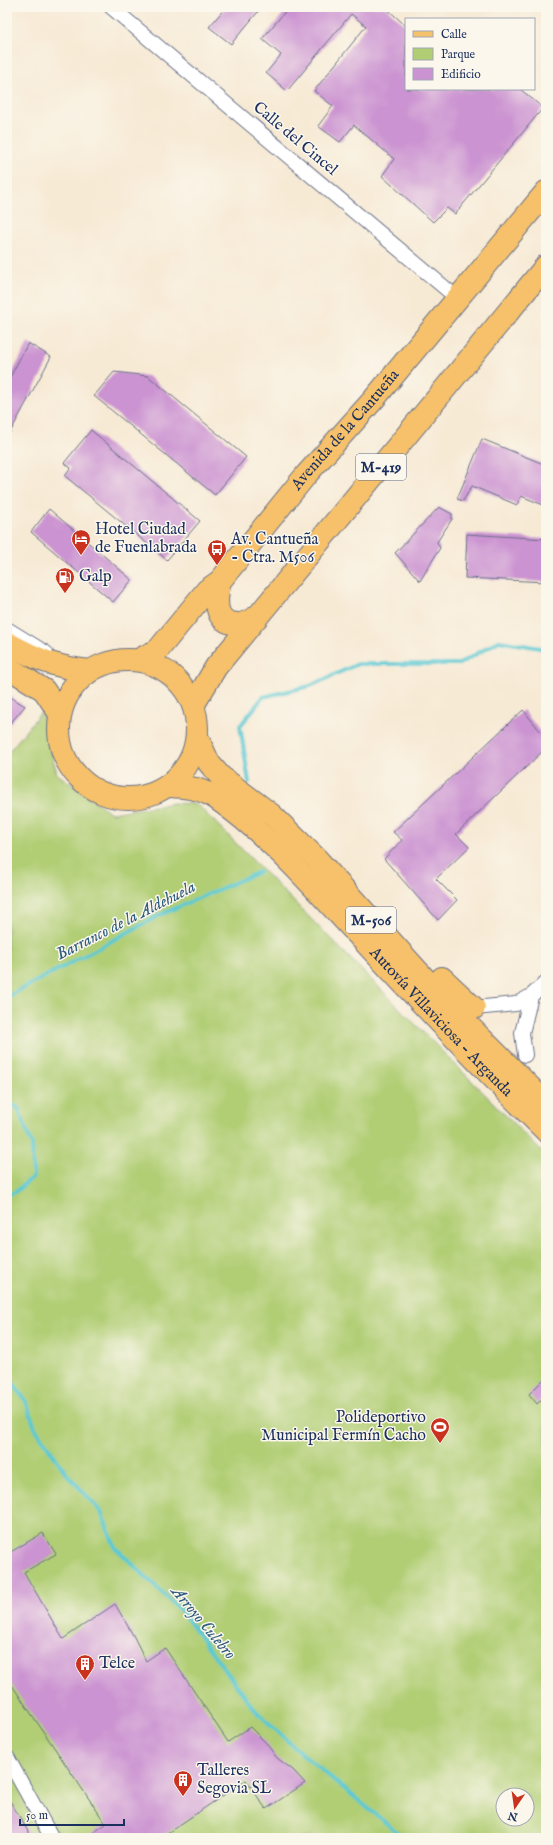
<svg xmlns="http://www.w3.org/2000/svg" width="553" height="1845" font-family="'IM FELL English',serif">
  <rect width="100%" height="100%" fill="#fbf7ec"/>
  <filter id="ink" filterUnits="userSpaceOnUse"><feTurbulence type="fractalNoise" baseFrequency=".025" numOctaves="2"/><feDisplacementMap in="SourceGraphic" scale="8" xChannelSelector="R" yChannelSelector="G"/><feConvolveMatrix kernelMatrix="1 2 1 2 8 2 1 2 1" color-interpolation-filters="sRGB"/></filter>
  <filter id="wash" filterUnits="userSpaceOnUse"><feTurbulence type="fractalNoise" baseFrequency=".012" numOctaves="4" result="noise"/><feDisplacementMap in="SourceGraphic" scale="16" xChannelSelector="R" yChannelSelector="G"/><feGaussianBlur stdDeviation="0.9" result="paint"/><feColorMatrix in="noise" values="0 0 0 0 0 0 0 0 0 0 0 0 0 0 0 0 0 1.4 0 .05"/><feComposite in="paint" operator="in"/></filter>
  <g filter="url(#wash)">
    <rect width="100%" height="100%" fill="#f7ead5"/>
    <!-- green -->
    <path fill="#b1ce75" stroke="#667e6a" fill-rule="evenodd" d="M41,712L57,774L111,813L174,803L197,804L546,1156V1838H7V754ZM503,1795H527V1819H503Z"/>
    <g fill="none" stroke-linecap="round" stroke-linejoin="round">
      <!-- stream -->
      <path stroke="#5cc9d3" stroke-width="4" d="M249,782L240,726L263,697L310,686L358,664H459L499,641L546,649
        M7,997L160,915L259,872
        M7,1102L18,1108L32,1145L33,1177L15,1192L7,1195
        M7,1375L26,1401L35,1428L66,1473L101,1512L115,1547L182,1612L255,1710L295,1748L404,1838"/>
    </g>
    <g id="blocks">
      <!-- building -->
      <path fill="#cb93d1" d="M226,7H262L231,44L209,27Z
        M289,7H385L406,26V89H520L543,108L455,214L447,208L433,222L382,176L394,159L354,125L340,142L318,126L333,106L314,91L366,26L351,14L287,91L266,73L281,55L262,39Z
        M28,343L51,357L7,438V383Z
        M114,372L148,376L246,457L215,495L94,396Z
        M91,430L200,521L167,560L65,476L71,468L64,463Z
        M482,439L546,465V506L521,496L517,505L472,486L463,501L457,499Z
        M439,507L452,514V519L437,542L440,548L420,581L395,553Z
        M49,509L132,580L113,602L31,532Z
        M467,534L546,539V582L465,578Z
        M7,695L25,706L7,727Z
        M523,710L546,738V748L456,834L469,847L436,879L457,900L438,920L384,859L402,840L393,832Z
        M546,1377V1395L537,1404L529,1394Z
        M43,1533L56,1554L24,1572L63,1639L115,1604L133,1635L146,1661L165,1648L228,1742L250,1727L266,1743L277,1758L293,1770L305,1783L266,1809L246,1780L160,1838H85L106,1824L7,1678V1554Z
        M7,1796L32,1838H7Z"/>
    </g>
  </g>
  <g filter="url(#ink)">
    <use href="#blocks" fill-opacity="0" stroke="#687088" stroke-width="1"/>
    <g fill="none" stroke-linecap="round" stroke-linejoin="round">
      <!-- minor casing -->
      <g stroke="#687088" stroke-width="16">
        <path id="minor" d="M111,7L457,298
          M7,629L46,653
          M474,1008L516,1004L531,996L546,982
          M525,1055L522,1033L531,996
          M7,1757L52,1838"/>
      </g>
      <!-- primary casing -->
      <g stroke="#687088" stroke-width="24">
        <g id="primary">
          <path d="M220,581C216,598 212,624 239,624C244,624 252,619 257,617"/>
          <path d="M7,643C38,660 54,667 90,671"/>
          <circle cx="128" cy="729" r="69"/>
          <path id="s1" d="M138,660L158,650L207,590L220,581L306,475L374,399L546,192"/>
          <path d="M7,667L44,690L60,714"/>
          <path d="M194,704L216,667L546,266"/>
        </g>
      </g>
      <!-- motorway casing -->
      <g stroke="#687088" stroke-width="24">
        <g id="motorway">
          <path d="M198,739L209,763L220,776L272,815L316,858L452,1009L546,1103"/>
          <path id="s2" d="M169,786C187,787 202,788 217,799C271,837 316,890 360,937C421,1003 482,1068 546,1131"/>
          <path d="M442,978L474,1008"/>
        </g>
      </g>
      <!-- minor -->
      <use href="#minor" stroke="#fff" stroke-width="14"/>
      <!-- primary -->
      <use href="#primary" stroke="#f6c16b" stroke-width="22"/>
      <!-- motorway -->
      <use href="#motorway" stroke="#f6c16b" stroke-width="22"/>
    </g>
  </g>
  <!-- icons -->
  <defs>
    <g id="hotel-pin" transform="scale(1)"><path d="M0 17L-7.5 6A9.5 9.5 0 1 1 7.5 6Z" fill="#c8321e" stroke="#fbf7ec"/><path d="M-6-4.5h1.5V1H6V5H4.5V3h-9V5H-6ZM-4 0a1.8 1.8 0 1 1 3.6 0ZM.5 0V-2.5h3Q6-2.5 6 0Z" fill="#fff"/></g>
    <g id="bus-pin" transform="scale(1)"><path d="M0 17L-7.5 6A9.5 9.5 0 1 1 7.5 6Z" fill="#c8321e" stroke="#fbf7ec"/><path d="M-5-6H5V4H4V6H2V4H-2V6H-4V4H-5ZM-3.5-4V0h7V-4ZM-3.5 1.2v1.5H-2V1.2ZM2 1.2v1.5H3.5V1.2Z" fill="#fff"/></g>
    <g id="fuel-pin" transform="scale(1)"><path d="M0 17L-7.5 6A9.5 9.5 0 1 1 7.5 6Z" fill="#c8321e" stroke="#fbf7ec"/><path d="M-5.5-6h7V0h2V4h1.3V-2.5L3-4.5l.8-.8L6-3V5H2.5V1h-1V6h-7ZM-4.2-4.7v3.2H.2V-4.7Z" fill="#fff"/></g>
    <g id="stadium-pin" transform="scale(1)"><path d="M0 17L-7.5 6A9.5 9.5 0 1 1 7.5 6Z" fill="#c8321e" stroke="#fbf7ec"/><path d="M0-5a6.5 5 0 1 0 0 10a6.5 5 0 1 0 0-10ZM-3.5-1.8h7v3.6h-7Z" fill="#fff"/></g>
    <g id="building-pin" transform="scale(1)"><path d="M0 17L-7.5 6A9.5 9.5 0 1 1 7.5 6Z" fill="#c8321e" stroke="#fbf7ec"/><path d="M-4-6H4V6H1V3H-1V6H-4ZM-2.5-4.3h1.7v1.8h-1.7ZM.8-4.3h1.7v1.8H.8ZM-2.5-1h1.7V.8h-1.7ZM.8-1h1.7V.8H.8Z" fill="#fff"/></g>
  </defs>
  <g fill-rule="evenodd">
    <use href="#hotel-pin" x="81" y="539"/>
    <use href="#bus-pin" x="217" y="549"/>
    <use href="#fuel-pin" x="65" y="577"/>
    <use href="#stadium-pin" x="440" y="1427"/>
    <use href="#building-pin" x="85" y="1664"/>
    <use href="#building-pin" x="183" y="1780"/>
  </g>
  <g text-anchor="middle" dominant-baseline="central" stroke-width="3" stroke-linejoin="round" paint-order="stroke">
    <!-- shield labels -->
    <g fill="#fbf7ec" stroke="#5e6b89" stroke-width="1">
      <rect x="356" y="454" width="50" height="26" rx="3"/>
      <rect x="346" y="907" width="50" height="26" rx="3"/>
    </g>
    <g font-size="15" font-weight="bold" fill="#1b2f5e">
      <text x="381" y="467">M-419</text>
      <text x="371" y="920">M-506</text>
    </g>
    <!-- street labels -->
    <g font-size="16" fill="#1b2f5e" stroke="#fbf7ec">
      <text transform="translate(295 139) rotate(40)">Calle del Cincel</text>
      <text stroke="none"><textPath href="#s1" startOffset="312">Avenida de la Cantueña</textPath></text>
      <text stroke="none"><textPath href="#s2" startOffset="367">Autovía Villaviciosa - Arganda</textPath></text>
    </g>
    <!-- poi labels -->
    <g font-size="16" fill="#1b2f5e" stroke="#fbf7ec" text-anchor="start">
      <text x="95" y="530">Hotel Ciudad<tspan x="95" dy="18">de Fuenlabrada</tspan></text>
      <text x="231" y="540">Av. Cantueña<tspan x="231" dy="18">- Ctra. M506</tspan></text>
      <text x="79" y="577">Galp</text>
      <text x="426" y="1418" text-anchor="end">Polideportivo<tspan x="426" dy="18">Municipal Fermín Cacho</tspan></text>
      <text x="99" y="1664">Telce</text>
      <text x="197" y="1771">Talleres<tspan x="197" dy="18">Segovia SL</tspan></text>
    </g>
    <!-- water labels -->
    <g font-size="17" font-style="italic" fill="#2e5d81" stroke="#fbf7ec">
      <text transform="translate(126 921) rotate(-27)">Barranco de la Aldehuela</text>
      <text transform="translate(203 1623) rotate(50)">Arroyo Culebro</text>
    </g>
  </g>
  <!-- margin -->
  <rect width="553" height="1845" fill="none" stroke="#fbf7ec" stroke-width="24"/>
  <!-- legend -->
  <rect x="405" y="18" width="130" height="72" fill="#fbf7ec" stroke="#a1a7b3"/>
  <rect x="413" y="31" width="20" height="6" fill="#f6c16b" stroke="#a1a7b3"/>
  <text x="441" y="38" font-size="12" fill="#1b2f5e">Calle</text>
  <rect x="413" y="48" width="20" height="12" fill="#b1ce75" stroke="#a1a7b3"/>
  <text x="441" y="58" font-size="12" fill="#1b2f5e">Parque</text>
  <rect x="413" y="68" width="20" height="12" fill="#cb93d1" stroke="#a1a7b3"/>
  <text x="441" y="78" font-size="12" fill="#1b2f5e">Edificio</text>
  <!-- north arrow -->
  <g transform="translate(515 1807) rotate(193)"><circle r="19" fill="#fbf7ec" stroke="#a1a7b3"/>
  <path d="M0-3L7 15L0 10L-7 15Z" fill="#c8321e"/>
  <text y="-6" font-size="11" font-weight="bold" text-anchor="middle" fill="#1b2f5e">N</text>
  </g>
  <!-- scale -->
  <path d="M20 1819v6h104v-6" fill="none" stroke="#1b2f5e" stroke-width="2"/>
  <text x="26" y="1819" font-size="12" fill="#1b2f5e" stroke="#fbf7ec" stroke-width="3" paint-order="stroke">50 m</text>
</svg>
